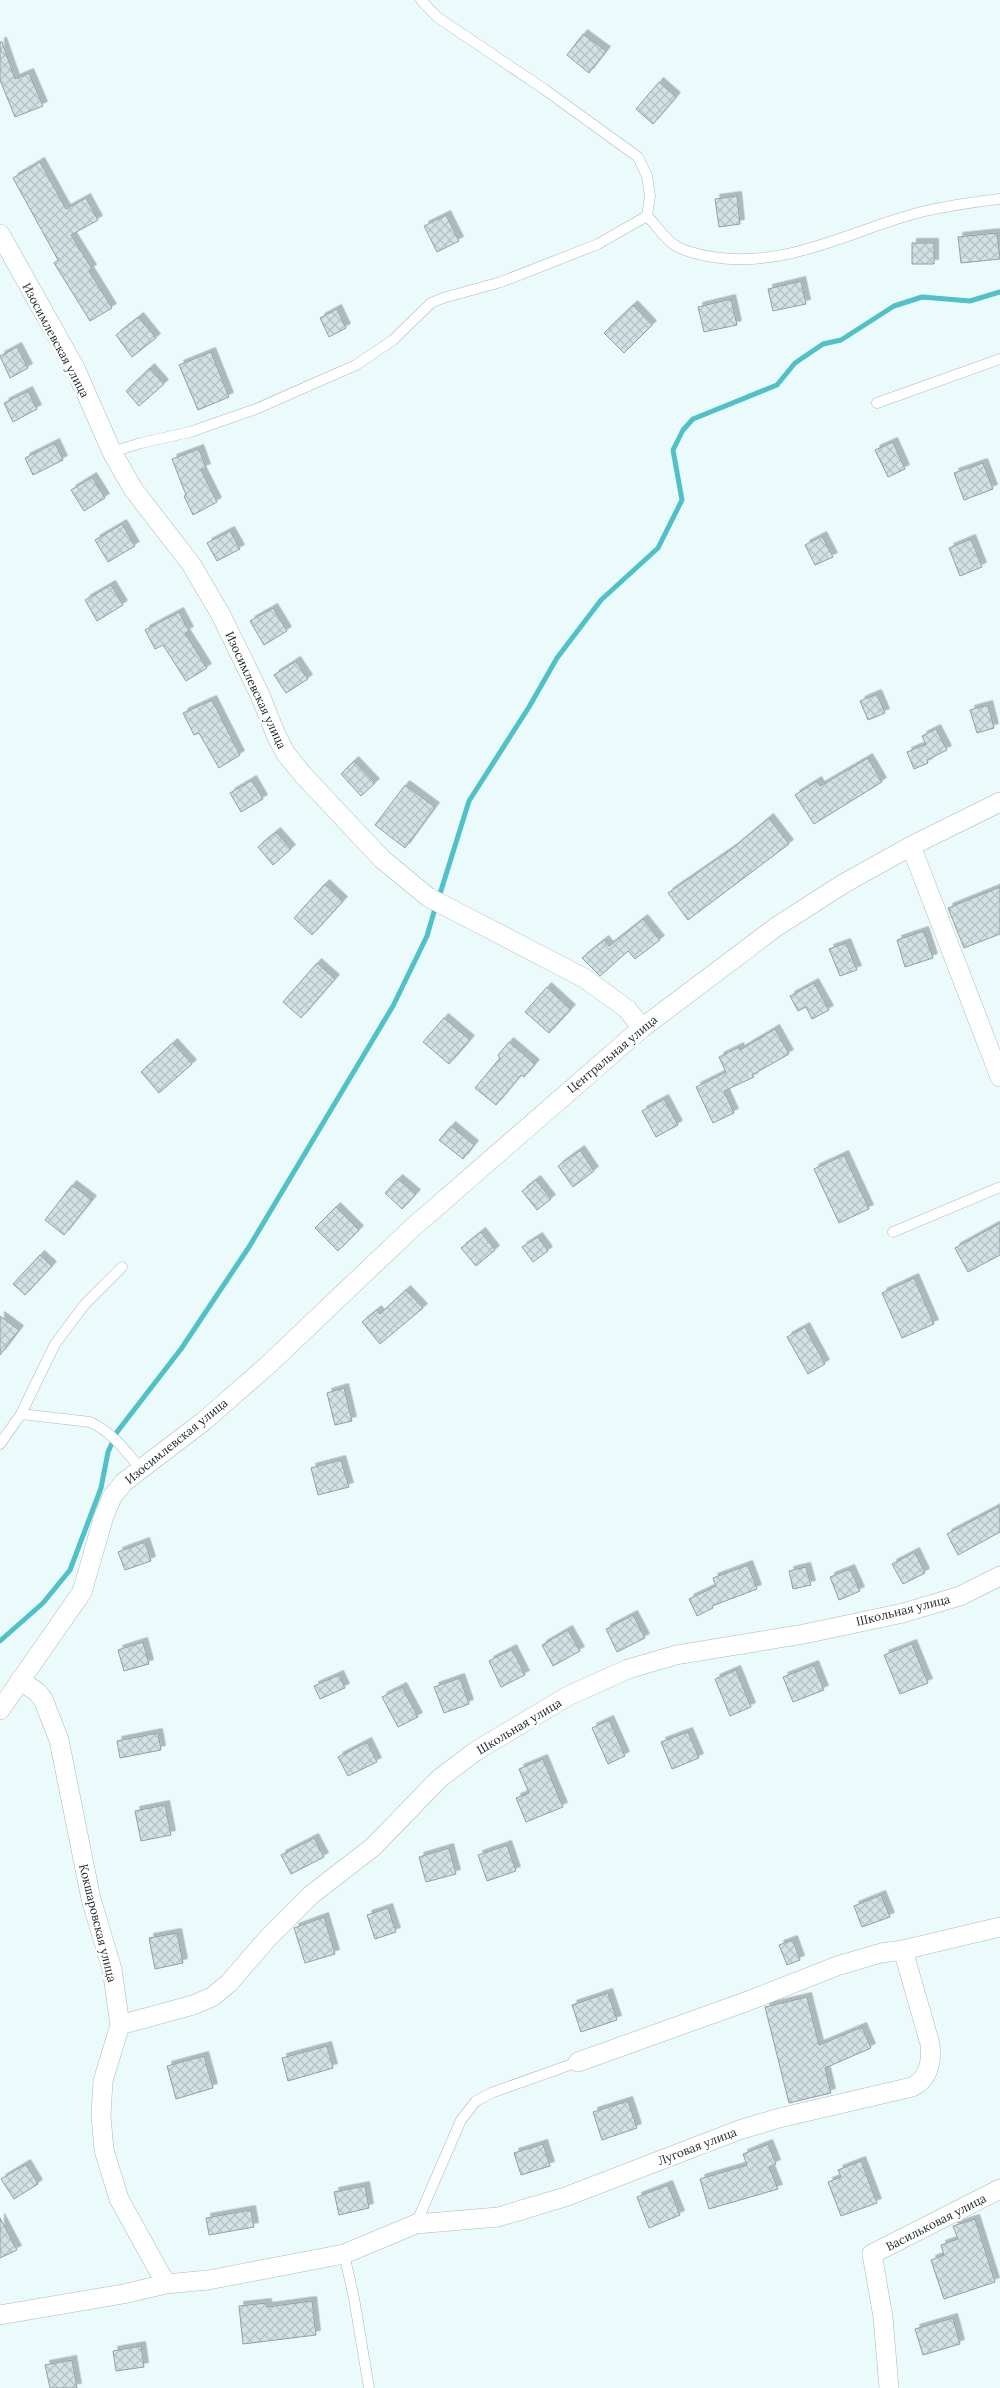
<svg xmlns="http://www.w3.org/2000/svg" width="1000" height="2388" font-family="Lora,serif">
  <defs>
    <pattern id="building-cross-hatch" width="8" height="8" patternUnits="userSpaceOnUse" patternTransform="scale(1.25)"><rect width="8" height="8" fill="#d2e1e2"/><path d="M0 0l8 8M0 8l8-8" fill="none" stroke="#b4c1c2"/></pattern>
    <filter id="shadow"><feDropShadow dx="4.5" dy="-4.5" stdDeviation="0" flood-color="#0004"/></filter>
  </defs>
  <rect width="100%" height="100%" fill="#ebfbfc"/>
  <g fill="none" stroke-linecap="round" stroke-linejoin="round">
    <!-- stream -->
    <path stroke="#50c1c7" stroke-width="5" d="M439,897L469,801L529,707L557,658L601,600L658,548L682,500L673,450L683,430L693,419L777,385L795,363L823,344L841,340L894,306L922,297L970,301L1000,292
      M0,1641L43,1603L70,1570L101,1488L108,1452L117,1432L181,1349L249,1247L393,1006L427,936L436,905"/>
  </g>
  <!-- building -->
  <path fill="url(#building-cross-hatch)" stroke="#92a0a1" filter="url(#shadow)" d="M583,34L606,51L589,73L567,55Z
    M0,42H2L15,79L29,73L43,106L15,117L0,80Z
    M659,82L676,97L653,124L636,109Z
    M40,162L66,209L86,198L98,220L71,235L92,269L89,271L112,308L90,321L54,263L58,260L13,178Z
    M737,196L740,224L719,227L715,199Z
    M446,215L459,241L437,252L424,226Z
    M997,233L1000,259L961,263L958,237Z
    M912,243H934V264H912Z
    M801,281L806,304L773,311L768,289Z
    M731,299L737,325L704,332L698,307Z
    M633,305L652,325L624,353L604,333Z
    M337,309L346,328L329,337L320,318Z
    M139,317L156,338L132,357L116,335Z
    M17,347L28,368L10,378L0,356Z
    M211,352L229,397L198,410L179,365Z
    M150,368L164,384L139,406L126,391Z
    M28,391L37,409L13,422L4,403Z
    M893,442L905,469L888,477L875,450Z
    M55,443L63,460L33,475L25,458Z
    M199,449L206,468L201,470L217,502L193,515L184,496L186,495L172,459Z
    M983,463L993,489L964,500L954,473Z
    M92,477L105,498L84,511L71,490Z
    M122,524L135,546L108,562L95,540Z
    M230,531L240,549L217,561L207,543Z
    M822,536L833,557L815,565L805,545Z
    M971,539L982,567L960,576L949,548Z
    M111,585L123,605L97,621L85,600Z
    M273,608L287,631L264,645L250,621Z
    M179,612L189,631L185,633L207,668L186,681L163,645L155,649L145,630Z
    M296,661L308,679L286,693L274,675Z
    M877,694L885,713L868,720L860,701Z
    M212,700L240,755L219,768L199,733L194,735L183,713Z
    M988,705L994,728L977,733L970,710Z
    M936,729L947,750L927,760L928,763L914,769L907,752L926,744L922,736Z
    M868,758L882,782L814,824L795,795L817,781L820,786Z
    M354,761L375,783L361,796L341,774Z
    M252,780L263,799L241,812L230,793Z
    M405,785L435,807L405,848L375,825Z
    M769,818L789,844L688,920L668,893L733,848Z
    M276,832L291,849L273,865L258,847Z
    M325,884L343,901L312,935L294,918Z
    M1000,887V934L964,948L948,908Z
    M643,919L660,940L635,959L628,951L600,976L582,958L604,940L609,946Z
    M924,931L933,958L905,967L897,940Z
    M846,943L857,970L840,976L829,949Z
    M317,963L335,979L301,1018L283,1002Z
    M814,983L829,1010L812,1019L806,1007L798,1011L790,996Z
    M547,987L571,1009L549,1033L525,1012Z
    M444,1018L470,1040L449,1064L423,1042Z
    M775,1029L789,1054L752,1075L754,1077L724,1091L734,1113L713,1123L696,1087L726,1072L719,1057L739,1047L740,1050Z
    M509,1042L535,1064L524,1077L521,1075L496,1105L475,1088L500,1058L498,1055Z
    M173,1043L192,1064L159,1093L141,1072Z
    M664,1099L678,1125L656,1137L642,1111Z
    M451,1126L474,1145L463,1159L439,1140Z
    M580,1150L594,1171L573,1187L558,1166Z
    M844,1155L869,1209L839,1223L814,1169Z
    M398,1179L416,1194L402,1209L385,1193Z
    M536,1180L551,1199L537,1210L522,1191Z
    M72,1185L92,1200L64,1235L45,1220Z
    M336,1207L359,1230L338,1251L315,1228Z
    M1000,1223V1255L968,1272L955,1248Z
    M481,1232L495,1250L476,1266L461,1248Z
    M538,1237L548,1251L533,1262L522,1247Z
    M40,1255L52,1266L25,1295L13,1284Z
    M914,1278L934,1324L902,1338L882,1293Z
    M406,1290L423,1308L380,1344L362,1322L377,1310L380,1314Z
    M0,1316L19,1330L0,1355Z
    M805,1327L825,1364L808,1374L787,1337Z
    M344,1388L352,1421L335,1425L327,1393Z
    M341,1460L349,1487L318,1495L311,1468Z
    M1000,1506V1532L958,1555L947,1534Z
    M145,1542L151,1561L125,1570L118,1552Z
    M915,1552L925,1573L903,1584L892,1564Z
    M748,1565L757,1589L712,1606L713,1608L697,1616L689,1599L716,1586L713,1578Z
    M806,1567L811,1585L793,1589L789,1571Z
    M850,1569L860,1591L839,1600L830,1577Z
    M633,1615L645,1638L617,1652L606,1629Z
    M568,1630L580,1651L553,1666L542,1645Z
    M143,1642L149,1664L124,1671L118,1650Z
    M912,1644L928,1683L900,1694L884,1655Z
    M512,1649L525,1675L501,1687L489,1661Z
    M814,1665L824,1690L793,1702L783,1677Z
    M736,1670L751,1707L730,1716L715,1679Z
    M339,1675L345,1688L320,1699L314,1686Z
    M460,1678L469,1704L444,1713L434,1687Z
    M402,1687L418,1717L398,1727L382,1697Z
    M609,1720L625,1756L608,1764L592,1728Z
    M688,1732L699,1758L672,1769L661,1742Z
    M158,1733L161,1750L120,1758L117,1741Z
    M367,1742L377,1762L348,1776L338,1757Z
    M543,1759L563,1807L526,1822L516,1798L529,1793L519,1769Z
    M165,1805L171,1835L141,1841L135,1811Z
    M314,1838L324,1857L291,1874L281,1855Z
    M507,1845L516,1871L487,1881L478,1855Z
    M449,1848L456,1874L426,1882L419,1857Z
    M881,1895L890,1917L862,1927L854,1906Z
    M388,1908L396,1932L375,1939L367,1915Z
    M324,1917L335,1954L305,1963L294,1928Z
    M177,1933L183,1963L155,1969L149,1938Z
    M793,1940L800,1960L787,1965L779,1945Z
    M608,1993L617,2020L581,2032L572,2005Z
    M807,1997L819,2045L862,2027L871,2048L825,2068L831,2093L789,2103L765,2007Z
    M327,2046L333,2068L288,2081L282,2058Z
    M204,2056L213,2088L176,2099L167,2066Z
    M628,2101L637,2128L602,2140L593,2112Z
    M543,2144L550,2166L521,2175L514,2153Z
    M768,2144L776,2164L769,2167L778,2189L709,2209L700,2179L747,2165L743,2154Z
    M861,2161L877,2203L841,2216L828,2182L841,2177L838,2170Z
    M26,2164L38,2184L14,2199L1,2179Z
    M668,2185L680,2215L649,2228L637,2197Z
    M365,2186L369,2208L339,2215L334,2192Z
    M251,2210L254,2227L209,2235L206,2218Z
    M0,2218L17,2250L0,2258Z
    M975,2219L995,2282L944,2299L931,2260L944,2255L941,2245L958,2239L953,2226Z
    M312,2301L316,2335L243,2344L239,2306L267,2303V2307Z
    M953,2318L960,2344L923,2355L915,2329Z
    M141,2346L144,2367L116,2371L113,2351Z
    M72,2360L77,2388H50L45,2365Z"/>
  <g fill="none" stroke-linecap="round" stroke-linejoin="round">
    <!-- lane casing -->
    <g stroke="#aab9ba" stroke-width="11">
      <path id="lane" d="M421,0L437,17L544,89L638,157L647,176L650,196L647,216
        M647,216C656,225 665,239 676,246C686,252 701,255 712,257C788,269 851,230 921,212C947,206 973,202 1000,199
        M877,403L1000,359
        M112,452L141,443L190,432L256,409L356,365L393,340L431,303L443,298L501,282L598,244L647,216
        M893,1232L1000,1187
        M21,1414L90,1422C111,1431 125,1450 140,1468
        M0,1444L21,1414L55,1344L85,1304L122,1267
        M416,2224L461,2120L476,2101L491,2093L578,2062
        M344,2254L354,2298L369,2388"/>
    </g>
    <!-- street casing -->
    <g stroke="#aab9ba" stroke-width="20">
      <path id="street" d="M0,234L75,368L112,452L133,489L191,564L221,615L260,695L276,735L286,754L304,776L382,859L428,897L584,978L627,1009L642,1028
        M911,846L1000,1077
        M20,1680L37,1692L43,1699L59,1740L91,1899L112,1969L120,2025L103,2081L101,2116L104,2150L119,2199L166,2284
        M0,1710L82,1592L104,1516L112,1497L124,1482L204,1421L268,1365L411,1229L642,1028L776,927L843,884L911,846L1000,802
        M120,2025L193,2005L212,1997L229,1983L268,1938L311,1895L373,1847L440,1778L476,1751L568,1696L628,1669L676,1655L804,1634L903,1613L960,1596L1000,1576
        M578,2062L748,2001L837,1966L881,1953L903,1950L1000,1927
        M0,2315L123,2294L166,2284L208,2280L344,2254L416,2224L498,2217L565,2197L739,2130L779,2118L912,2087C929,2079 932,2062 930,2044L903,1950
        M889,2388L883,2317L872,2254L1000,2189"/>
    </g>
    <!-- lane -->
    <use href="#lane" stroke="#fff" stroke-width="10"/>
    <!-- street -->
    <use href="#street" stroke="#fff" stroke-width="19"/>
  </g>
  <g text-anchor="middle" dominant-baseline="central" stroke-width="5" stroke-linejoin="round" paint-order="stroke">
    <!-- street labels -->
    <g font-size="12" fill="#242a2a" stroke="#fff">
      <text transform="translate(56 340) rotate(62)">Изосимлевская улица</text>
      <text transform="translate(256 690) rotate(65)">Изосимлевская улица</text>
      <text transform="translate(612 1054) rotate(-40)">Центральная улица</text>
      <text transform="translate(176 1441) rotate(-39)">Изосимлевская улица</text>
      <text transform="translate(903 1610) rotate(-14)">Школьная улица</text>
      <text transform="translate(519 1726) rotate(-31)">Школьная улица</text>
      <text transform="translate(98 1923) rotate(76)">Кокшаровская улица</text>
      <text transform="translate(697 2146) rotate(-21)">Луговая улица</text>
      <text transform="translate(936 2222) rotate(-27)">Васильковая улица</text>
    </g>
  </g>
</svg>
